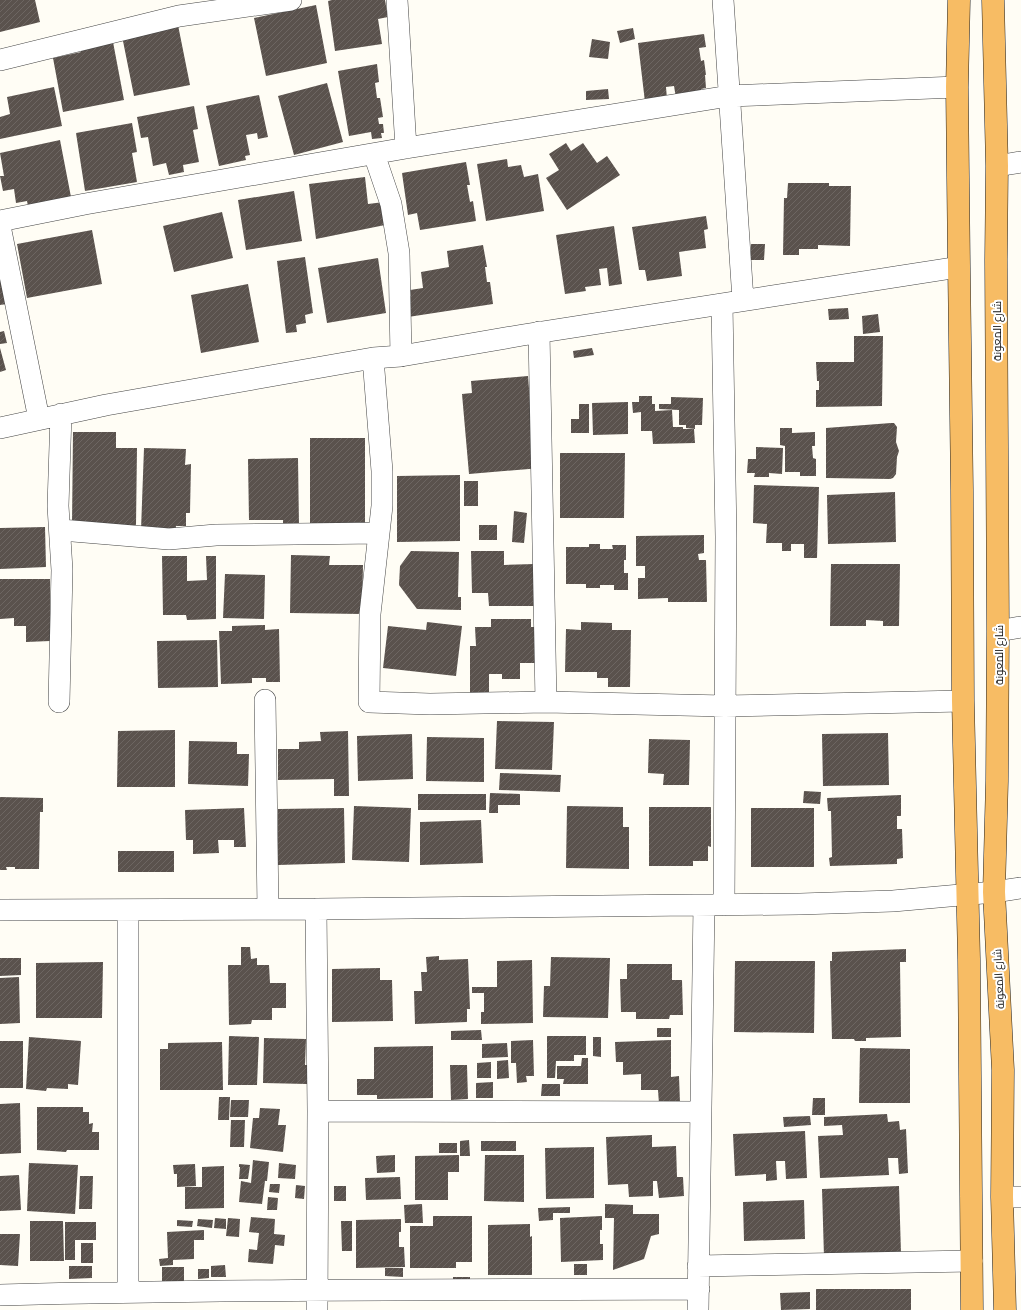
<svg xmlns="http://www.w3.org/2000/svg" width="1021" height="1310" font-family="'Playfair Display',Cairo,serif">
  <defs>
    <pattern id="building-hatch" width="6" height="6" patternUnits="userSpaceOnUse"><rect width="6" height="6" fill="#5a524d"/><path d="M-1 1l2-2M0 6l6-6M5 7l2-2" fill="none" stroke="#6d6662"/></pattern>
  </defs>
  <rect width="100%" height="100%" fill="#fffdf5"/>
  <!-- building -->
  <path fill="url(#building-hatch)" d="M0,0H35L40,22L0,32Z
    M332,0H385L388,17L378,19L382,44L335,51L328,1Z
    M316,5L327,63L266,76L254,18Z
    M178,25L190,85L134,96L122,36Z
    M633,28L635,39L620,43L617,31Z
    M704,34L706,47L699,48L701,61L704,60L706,75H705L706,88L701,89L702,94L676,98L674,86L666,87L667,99L645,102L638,43Z
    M592,39L610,42L608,59L589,57Z
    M113,42L124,100L63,112L53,58L81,52L80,48Z
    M377,64L379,82L375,83L377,98H380L383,117L378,118L379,124H383L384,133H381L382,138L372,139L371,132L349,136L338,71Z
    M327,83L343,142L294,155L278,96Z
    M54,87L62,126L0,139V117L10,114L7,97Z
    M608,89L609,99L586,100V91Z
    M259,95L268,137L258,139L257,133L246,135L250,155L245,156L246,160L219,166L206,106Z
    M194,106L198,129L193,130L199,162L183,165L184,172L169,175L166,163L153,166L148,137L141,138L137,117Z
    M132,123L137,152L132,153L137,182L85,191L76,133Z
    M60,140L71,197L28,206L27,201L16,203L14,189L3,191L0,176H4L0,153Z
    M566,143L571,151L583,143L597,163L607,156L620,175L567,210L546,178L559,170L549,154Z
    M507,159L508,167L521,165L524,177L538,174L544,211L486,221L477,164Z
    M466,162L470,185H467L470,202L473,201L476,221L420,230L417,213L408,215L402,173Z
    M365,177L368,204L384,202L385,225L316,239L309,184Z
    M788,183H829V186H851L850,246L818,245V249H799V255H783L784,198H787Z
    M294,191L302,241L246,250L238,200Z
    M222,212L233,258L174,272L163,226Z
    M706,216L708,229L704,230L706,248L679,252L682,276L647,281L645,270H639L632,227Z
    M614,226L622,284L609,286L607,268L599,269L601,285L585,287L586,291L565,294L556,235Z
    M92,230L102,284L27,298L17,244Z
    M751,244H765L764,260H750Z
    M483,245L487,267H485L487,282H490L493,304L408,317L405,296H411L410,290L423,288L421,272L449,267L447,251Z
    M305,257L313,313L305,315L306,323L296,325L297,332L286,333L277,261Z
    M378,258L386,313L327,323L318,268Z
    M0,266L7,304L0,305Z
    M248,284L259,342L201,353L191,295Z
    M848,308L849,319L829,320L828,309Z
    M878,314L880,332L863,334L862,316Z
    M4,331L7,343L0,344V332Z
    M854,336H883L882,406L816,407V390H819V381H817L816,362H854Z
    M0,348L6,370L0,372Z
    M592,348L594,355L574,358L573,351Z
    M528,376L533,440L541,468L469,474L462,394L472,393L471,381Z
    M639,396H652V404H655V411L672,410L673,427H683V429H694L695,443L653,444L652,431H641V412L633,413L632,402H639Z
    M671,397L703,398L702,425H695V429L686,428V425H679V410L659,409V404H671Z
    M628,402V434L593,435L592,403Z
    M579,404H589V433H571V419H579Z
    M891,423H894L897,427L896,442L899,451L897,457L896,474L893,478L890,479L826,478V428Z
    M780,428H792V433L815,432V446H812L813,458L816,459V476H800V472H785V446L780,445Z
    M73,432H116V448H137L136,525H72Z
    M310,438H365V528L310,529Z
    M756,447L783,448L782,474L769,473V477H754L755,473H747L748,459H756Z
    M144,448L186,449L185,465L191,464L190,513H186V526H176V531L141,530Z
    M560,453H625L624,518H560Z
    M298,458L299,526H283V520H249L248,459Z
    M460,475V541L397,542V476Z
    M464,481H478V506H464Z
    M754,485L819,487L817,558H804V544H791V551H782V543H766L767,524L753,523Z
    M895,492L896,542L828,544L827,495Z
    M514,511L527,513L524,543L512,542Z
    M479,525H497V540H479Z
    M45,527L46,567L0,569V528Z
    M704,535V553L698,554L699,560H706L707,602H668V598L638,599V578H645V566H636V536Z
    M589,544H600V549H613L612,545H626V560H624V573H628V590H614V585H600V588H586V584H566V547H589Z
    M411,551L459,552L458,597H461V610L417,609L399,585L400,566Z
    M471,551H504V565L535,564L536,606H489L488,593H472Z
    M291,555L330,556L329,565H363L362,614L290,613Z
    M162,556H187V581L207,580L206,556H216V619L187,620L186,615H163Z
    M831,564H900L899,626H883V621L866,620V626H830Z
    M225,574L265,575L264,619L223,618Z
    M0,579H50V641L26,642V626H14V618L0,619Z
    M491,619H531V627H538V663H520V679H502V674H489V695H470V646H476L475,627H491Z
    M427,622L462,626L456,676L383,668L388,626L426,630Z
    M581,622L612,623V630H631L630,687H608V678H597V672H565L566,629L581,630Z
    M265,625V630L279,629L280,682H266V678H252V683L221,684L219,631H232V626Z
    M217,640L218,687L158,688L157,641Z
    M497,721L554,722L552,770L495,769Z
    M175,730V787H117L118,731Z
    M348,731L349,796H334V779L278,780V749H299V742L321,741L320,732Z
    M888,733L889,785L823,786L822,734Z
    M412,734L413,779L358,781L357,736Z
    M427,737L484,738V782L426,781Z
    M649,739L690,740L689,785H663L664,774L648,773Z
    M189,741L237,742V754H249L248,786L188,784Z
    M500,773L561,775L560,792L499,790Z
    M804,791L821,792L820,804L803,803Z
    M490,793L520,794V805H498V813H489Z
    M418,794H486V810H418Z
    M901,795V816H897V829H902L903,858L897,859V864L830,866L829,858L832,857L831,811H828L827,798Z
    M0,797L43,798V812H40L39,869H15V867H6L7,870H0Z
    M354,806L411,808L409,862L352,860Z
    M567,806L623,807V827H629V869L566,868Z
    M649,807H711V847L708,846V861H693V866H649Z
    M244,808L246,847H234V840H218L219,853L193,854V840H186L185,810Z
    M344,808L345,863L278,865V809Z
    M751,808H814V867H751Z
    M481,820L483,863L420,865V822Z
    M118,851H174V872H118Z
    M241,947H250L251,959L257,958V965H269L270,983H286V1008H272V1020H252L251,1024L229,1025L228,965H241Z
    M906,949V962H900L901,1037L866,1038V1041H855L854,1039H832L830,961H832V952Z
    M439,956V960L468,959L470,1009H467V1022L415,1024L414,991H422L421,972H427L426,957Z
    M551,957L610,958L608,1018L543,1017L544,986H550Z
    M0,958H21V975L0,976Z
    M532,960L533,1023L481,1024V1012H484V993H472V987H497V961Z
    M735,961H815L814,1033L734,1032Z
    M103,962L102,1018H36V963Z
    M627,964H672V980H682L683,1015H670L669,1019H636V1012H621L620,979H627Z
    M380,968V980H392L393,1021L332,1022V969Z
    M19,977L20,1023L0,1024V978Z
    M657,1028H671V1037H657Z
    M481,1030L482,1040H451V1031Z
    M229,1036L259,1037L257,1085H228Z
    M547,1036H586V1055H574V1061H556L555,1078H547Z
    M29,1037L81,1041L78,1085L68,1084V1089L47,1088L46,1091L26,1089Z
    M593,1037H601V1057L593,1056Z
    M264,1038L306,1039L305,1065H308L307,1084L263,1083Z
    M533,1040L534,1076H526L527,1082L517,1083L516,1063H511V1041Z
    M671,1040V1077L679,1076L680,1103L659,1104L658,1090H641V1074L623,1075V1062H616L615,1042Z
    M0,1041H23V1088H0Z
    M222,1042L223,1090H160V1049H168V1043Z
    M507,1043L508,1057L482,1058V1044Z
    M433,1046V1098L377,1099V1095H357V1079H374V1047Z
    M860,1048L910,1049V1103H859Z
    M582,1058H588V1084H563L564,1079H557V1066H581Z
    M508,1060L509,1078L497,1079V1061Z
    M491,1062V1078H477V1063Z
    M450,1065H467L468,1099L451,1100Z
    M493,1082V1098H476V1083Z
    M542,1084H560V1096H541Z
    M219,1097H230L229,1120H218Z
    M813,1098H825V1115H812Z
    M231,1100H249L248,1117H230Z
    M20,1103L21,1153L0,1154V1104Z
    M37,1107H83V1112H89V1124L93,1123L92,1132H99V1150H67L66,1152L37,1150Z
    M260,1108L280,1109L278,1125H286L283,1152L250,1148L253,1118H259Z
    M887,1114L888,1122L899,1121L900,1130L906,1129L908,1173L899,1174L898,1158H888L889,1175L820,1178L818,1136L843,1135L842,1125L824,1126V1117Z
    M810,1116L811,1125L784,1127L783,1117Z
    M231,1120H245L244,1147H230Z
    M805,1131L807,1178L786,1179L785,1161H776L777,1180L766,1181V1174L735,1176L733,1134Z
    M652,1135V1147L676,1146L677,1177H683L684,1196L659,1198L657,1181H653V1196L629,1197L628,1184L608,1185L606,1137Z
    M469,1140L470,1156H460V1141Z
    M481,1141H516V1151H481Z
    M439,1143H457V1153H439Z
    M594,1147V1198L546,1199L545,1148Z
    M395,1155V1172L377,1173L376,1156Z
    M459,1155V1172H448V1200H415V1156Z
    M485,1155H524V1202L484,1201Z
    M253,1160L269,1162L267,1181H265L262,1204L239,1202L241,1181L251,1183Z
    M29,1163L78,1165L75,1214L27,1211Z
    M279,1163L296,1165L295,1179L278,1178Z
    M195,1164L196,1186L177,1187V1174H174L173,1165Z
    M239,1164L250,1165L248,1179H239L240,1167H239Z
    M224,1166V1208L185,1209V1187H202V1167Z
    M19,1175L21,1210L0,1211V1176Z
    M80,1176H93L92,1209H79Z
    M400,1177L401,1199L366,1200L365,1178Z
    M270,1184H280L279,1193L269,1192Z
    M296,1185L305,1186L304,1199L295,1198Z
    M334,1186H346V1201H334Z
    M899,1186L901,1254L824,1257L822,1189Z
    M268,1197L278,1198L277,1210H267Z
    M804,1200L805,1239L744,1241L743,1202Z
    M422,1204L423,1223H405L404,1205Z
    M605,1204L633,1205V1214H659V1234L651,1236L644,1259L613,1270L614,1218H605Z
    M570,1207V1213H553V1220L539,1221L538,1208Z
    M433,1216H472V1262H456V1268H410V1226H433Z
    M602,1216V1230H600V1244H603V1260L561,1262L560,1218Z
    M251,1217L275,1219L274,1234L285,1235L284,1246L275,1245L273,1264L248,1262L249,1249L257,1250L259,1233L249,1232Z
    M215,1218L226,1219V1229L214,1228Z
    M228,1218L240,1219L239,1237L226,1236Z
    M198,1219L213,1220L212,1228L197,1226Z
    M401,1219V1232H399V1247H404L405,1267L356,1268V1220Z
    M177,1220L193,1221L192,1227L177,1226Z
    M30,1221H63L64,1261H30Z
    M341,1221H352V1251H342Z
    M65,1222H96V1240H75V1260H65Z
    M530,1224V1237L532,1236V1275H488V1225Z
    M204,1230V1240H194V1259L173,1260V1265L160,1266L159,1259L168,1258L167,1232Z
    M0,1234H20L18,1266L0,1265Z
    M81,1243H93V1263H81Z
    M574,1264H587V1275H574Z
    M225,1265L226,1277H211V1266Z
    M69,1266H92V1278L69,1279Z
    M162,1267H184V1283H162Z
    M385,1268H403V1277L385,1276Z
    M198,1269H209V1278L198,1279Z
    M453,1277H470V1285H453Z
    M816,1289H911V1310H816Z
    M810,1292V1309L781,1310L780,1293Z"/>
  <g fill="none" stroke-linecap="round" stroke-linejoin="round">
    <!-- minor casing -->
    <g stroke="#444" stroke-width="22">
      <path id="minor" d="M397,0L406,148
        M723,0L743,300
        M0,60L179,16L291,0
        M374,154L391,204L399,253L401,356
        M997,166L1021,162
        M0,221L85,204L406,148L729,96L957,87
        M0,226L39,419
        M722,304L726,537L724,905
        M539,332L546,702
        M373,358L382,471V506L370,614L369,702L430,704L546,702L725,706L963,701
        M0,428L106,405L373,358L401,356L523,335L959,267
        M61,530L169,539L216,535L379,533
        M998,631L1021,627
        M265,700L268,909
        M59,702L62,570L58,506L61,414
        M316,909L318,1111L317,1310
        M0,910L316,909L800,904L893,901L994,892L1021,888
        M128,910V1292
        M318,1111L700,1112
        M1002,1197H1021
        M698,1266L972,1261
        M0,1295C233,1289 466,1290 699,1289
        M698,1310L704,905"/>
    </g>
    <!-- trunk casing -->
    <g stroke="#222" stroke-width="23">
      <path id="trunk" d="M959,0L957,87L959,267L962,490L963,701L969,959L972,1310
        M993,0L997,166L996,260L998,631L997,781L994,892L1003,1070L1002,1197L1005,1310"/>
    </g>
    <!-- minor -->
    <use href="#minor" stroke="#fff" stroke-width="21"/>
    <!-- trunk -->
    <use href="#trunk" stroke="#f7bc64" stroke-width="22"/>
  </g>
  <g text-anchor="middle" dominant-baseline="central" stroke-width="4" stroke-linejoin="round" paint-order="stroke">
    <!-- street labels -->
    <g font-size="11" fill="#111" stroke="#fff">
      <text transform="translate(996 331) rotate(-90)">شارع المعونة</text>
      <text transform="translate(998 655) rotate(-90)">شارع المعونة</text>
      <text transform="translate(998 979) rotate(-93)">شارع المعونة</text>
    </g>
  </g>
</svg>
